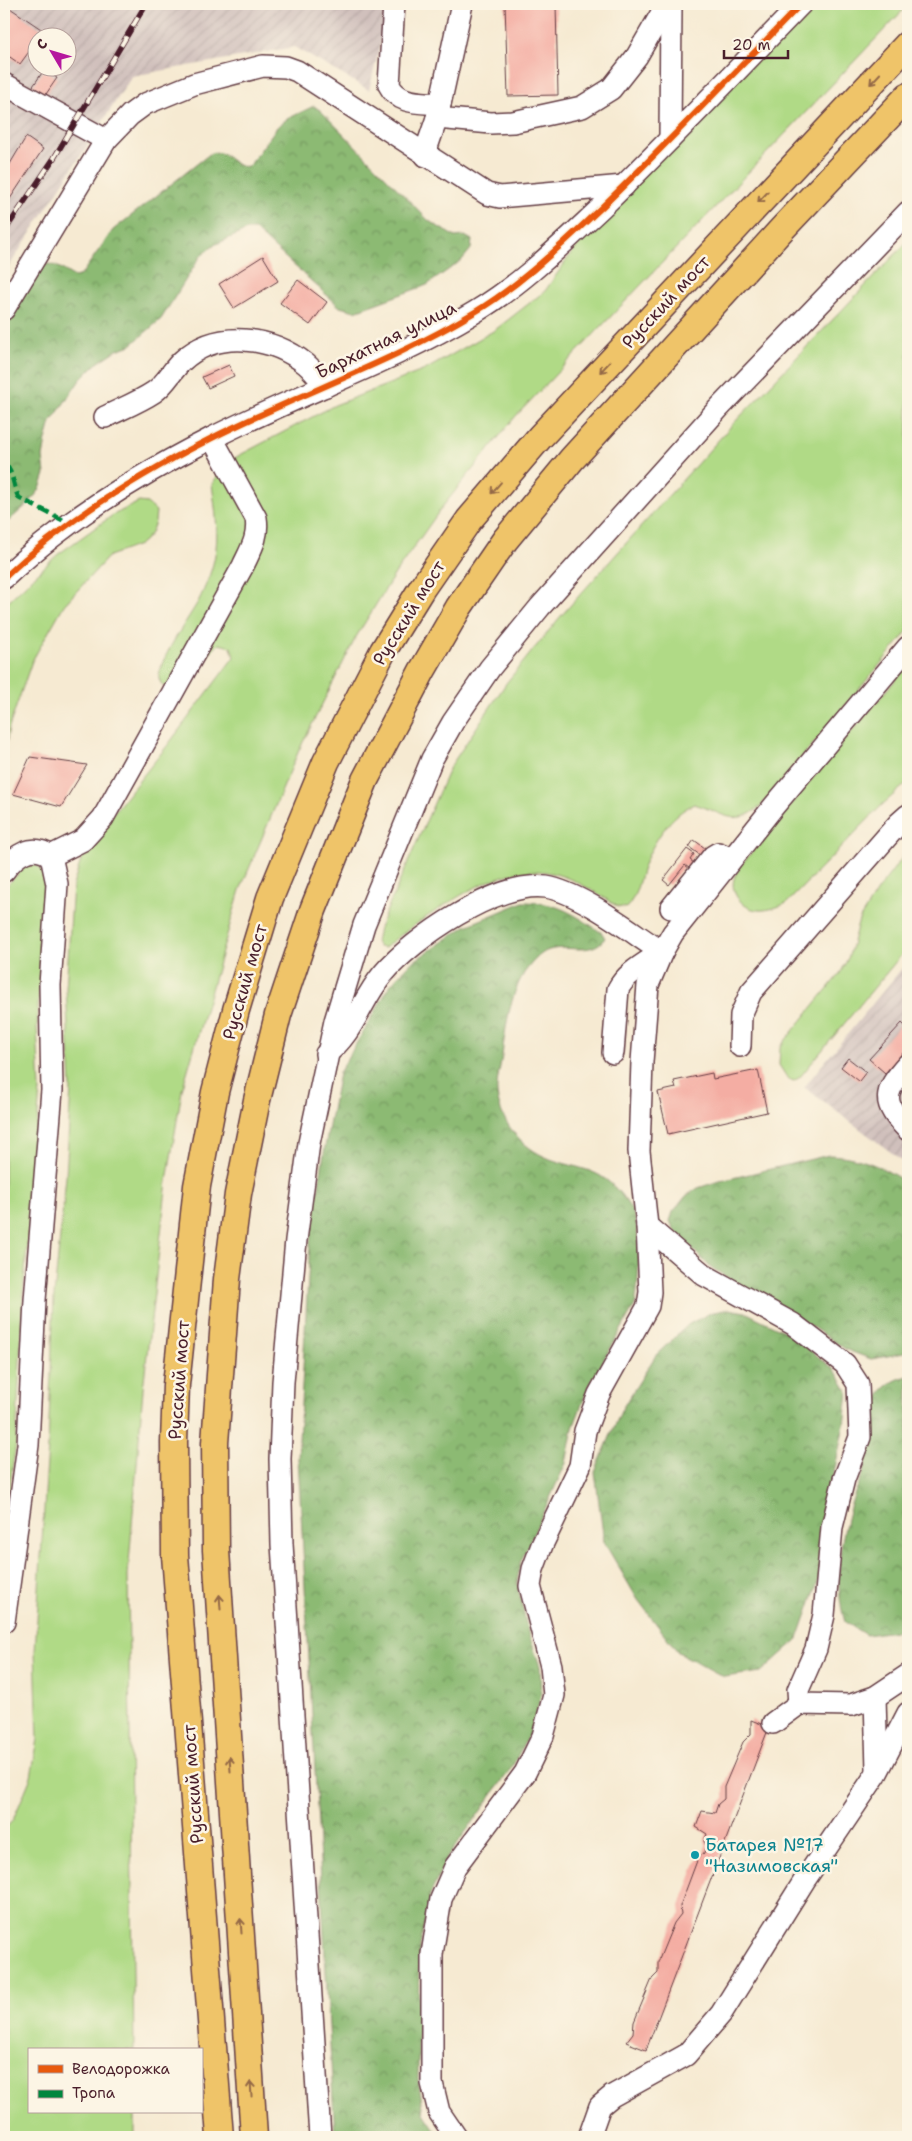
<svg xmlns="http://www.w3.org/2000/svg" width="912" height="2141" viewBox="0 0 912 2141" font-family="'Shantell Sans',sans-serif">
	<defs>
		<pattern id="industrial-furrows" width="10" height="10" patternUnits="userSpaceOnUse" patternTransform="scale(1.25)"><rect width="10" height="10" fill="#d0c0bc"/><path d="M-1 1l2-2M0 10L10 0M9 11l2-2" fill="none" stroke="#b4a5a2"/></pattern>
		<pattern id="forest-crowns" width="20" height="18" patternUnits="userSpaceOnUse" patternTransform="scale(1.25)"><rect width="20" height="18" fill="#8cba73"/><path d="M2 6a3 3 0 1 1 6 0M12 15a3 3 0 1 1 6 0" fill="none" stroke="#74975f"/></pattern>
	</defs>
	<rect width="100%" height="100%" fill="#fcf5e5"/>
	<filter id="ink" filterUnits="userSpaceOnUse"><feTurbulence type="fractalNoise" baseFrequency=".02" numOctaves="2"/><feDisplacementMap in="SourceGraphic" scale="10" xChannelSelector="R" yChannelSelector="G"/><feConvolveMatrix kernelMatrix="1 2 1 2 8 2 1 2 1" color-interpolation-filters="sRGB"/></filter>
	<filter id="wash" filterUnits="userSpaceOnUse"><feTurbulence type="fractalNoise" baseFrequency=".0096" numOctaves="4" result="noise"/><feDisplacementMap in="SourceGraphic" scale="20" xChannelSelector="R" yChannelSelector="G"/><feGaussianBlur stdDeviation="1.12" result="paint"/><feColorMatrix in="noise" values="0 0 0 0 0 0 0 0 0 0 0 0 0 0 0 0 0 1.4 0 .05"/><feComposite in="paint" operator="in"/></filter>
	<g filter="url(#wash)">
		<rect width="100%" height="100%" fill="#f6ead2"/>
		<g fill="url(#industrial-furrows)" fill-rule="evenodd">
			<path d="M 4,4 L 390,4 L 369,90 L 294,47 L 132,76 L 4,274 ZM 38,38 L 68,38 L 68,68 L 38,68 Z"/>
			<polygon points="908,961 908,1165 804,1087"/>
		</g>
		<g fill="#b0da86" stroke="#7d7c58">
			<path d="M 813,4 L 908,5 L 515,417 L 443,506 L 396,572 L 356,637 L 299,750 L 240,890 L 182,1090 L 167,1181 L 143,1389 L 128,1575 L 134,2050 L 29,2050 L 29,2112 L 135,2112 L 135,2137 L 4,2137 L 4,1830 L 13,1820 L 31,1777 L 38,1739 L 35,1651 L 48,1446 L 54,1296 L 66,1177 L 71,1087 L 66,988 L 73,885 L 85,848 L 167,746 L 234,657 L 231,647 L 219,644 L 176,688 C 168,688 161,688 159,678 C 157,662 191,615 199,600 C 205,588 211,573 214,560 C 220,535 215,509 212,484 L 225,465 L 238,456 L 335,405 L 425,370 L 495,330 L 545,291 L 597,217 Z"/>
			<path d="M 908,241 L 908,631 L 761,806 C 733,829 723,812 694,804 C 670,815 654,841 644,865 C 638,881 638,895 626,908 L 618,907 C 597,893 572,876 546,872 C 503,866 462,894 428,916 C 413,926 398,936 385,948 L 379,947 L 376,942 L 379,928 L 450,767 L 507,682 L 560,617 L 732,425 Z"/>
			<polygon points="139,502 147,503 156,511 155,522 151,533 145,540 139,545 109,556 64,605 32,661 9,727 4,759 4,605 57,555 113,515"/>
			<path d="M 908,665 L 908,782 L 883,804 L 787,903 C 769,911 750,916 737,897 C 734,892 732,886 734,879 C 737,866 756,848 765,837 C 811,778 860,722 908,665 Z"/>
			<polygon points="908,850 908,947 800,1077 794,1081 788,1079 779,1065 780,1047 841,972 849,956 859,920 877,891"/>
			<polygon points="35,864 42,870 45,883 37,1027 40,1090 23,1295 16,1444 4,1521 4,888 26,866"/>
		</g>
		<g fill="url(#forest-crowns)" stroke="#6b6c4f">
			<path d="M 314,106 L 321,111 L 429,221 L 455,237 L 465,236 L 472,240 L 471,249 L 462,260 L 427,285 L 355,311 L 340,307 L 255,230 L 247,230 L 212,246 L 200,257 L 161,319 L 131,345 L 117,350 L 96,364 L 80,380 L 51,422 L 46,440 L 43,457 L 45,474 L 40,489 L 30,502 L 4,525 L 4,333 L 35,268 C 51,258 60,269 75,277 L 81,275 L 113,230 L 211,153 C 226,148 234,170 249,166 L 277,127 L 287,119 Z"/>
			<path d="M 523,902 C 558,902 574,914 602,933 L 605,938 C 591,957 569,944 549,950 C 539,953 530,965 524,973 C 510,995 505,1030 502,1056 C 500,1068 496,1082 497,1094 C 501,1126 526,1152 556,1161 C 571,1166 592,1169 605,1179 C 617,1187 633,1208 636,1222 C 640,1242 639,1284 635,1305 L 588,1388 L 573,1428 L 566,1463 L 520,1563 L 517,1583 L 528,1632 L 540,1666 L 541,1696 L 530,1732 L 512,1767 L 447,1858 L 430,1895 L 419,1952 L 418,2079 L 424,2113 L 440,2137 L 335,2137 L 298,1458 L 310,1242 L 325,1147 L 339,1073 L 391,984 L 411,963 L 466,926 Z"/>
			<path d="M 829,1155 C 859,1156 884,1167 908,1184 L 908,1351 L 904,1353 L 871,1359 L 847,1350 L 787,1310 L 739,1285 L 709,1266 L 674,1230 L 670,1221 L 673,1212 L 686,1196 L 698,1188 L 716,1182 Z"/>
			<polygon points="729,1309 745,1312 790,1334 835,1370 848,1392 844,1425 823,1525 819,1579 798,1639 761,1672 724,1677 678,1652 638,1600 604,1542 595,1472 622,1409 656,1355 689,1324 710,1313"/>
			<path d="M 908,1376 L 908,1623 L 901,1630 L 866,1635 L 845,1622 C 833,1582 840,1541 852,1501 C 856,1488 864,1475 866,1461 C 873,1428 865,1386 908,1376 Z"/>
		</g>
		<g id="blocks">
			<g fill="#f4ada3">
				<polygon points="4,4 44,31 20,64 4,53"/>
				<polygon points="505,4 556,4 558,95 508,96"/>
				<polygon points="44,70 57,78 44,97 31,89"/>
				<polygon points="26,137 43,149 4,208 4,174"/>
				<polygon points="263,256 278,281 234,308 219,284"/>
				<polygon points="298,280 327,302 310,325 280,303"/>
				<polygon points="229,365 234,376 208,388 202,377"/>
				<polygon points="30,757 87,765 61,807 13,794"/>
				<polygon points="694,840 709,851 704,858 689,847"/>
				<polygon points="687,849 694,854 690,860 694,863 690,869 685,865 669,885 663,880"/>
				<polygon points="902,1023 908,1029 908,1048 885,1073 869,1059"/>
				<polygon points="848,1058 866,1072 859,1081 841,1067"/>
				<polygon points="758,1070 767,1112 668,1134 658,1092 676,1088 674,1081 712,1073 713,1079"/>
				<polygon points="751,1720 769,1727 646,2050 626,2042 633,2033 634,2022 652,1979 658,1973 658,1962 674,1923 681,1914 680,1906 698,1858 704,1853 706,1845 704,1841 707,1834 696,1827 702,1811 715,1813 718,1804 724,1799 724,1787 743,1742 751,1734"/>
			</g>
		</g>
	</g>
	<g filter="url(#ink)">
		<use href="#blocks" fill-opacity="0" stroke="#643d44" stroke-width="1"/>
		<g fill="none" stroke-linecap="round" stroke-linejoin="round">
			<defs>
				<g id="minor">
					<path d="M 394,4 L 389,85 C 399,105 420,102 440,104"/>
					<polyline points="462,4 437,118 491,123 513,122 582,107 611,89 637,56 667,4"/>
					<polyline points="4,84 106,140"/>
					<polyline points="670,139 671,4"/>
					<polyline points="426,156 428,144 437,118"/>
					<polyline points="4,309 106,140 130,115 145,104 194,84 263,66 286,67 297,71 487,194 500,197 624,186"/>
					<path d="M 105,417 C 121,409 139,402 154,392 C 166,384 172,370 182,361 C 217,329 271,336 306,364 C 313,370 320,379 326,386"/>
					<path d="M 4,578 C 64,521 137,476 210,439 C 298,394 391,363 475,312 C 522,284 562,244 602,207 C 670,141 735,72 801,4"/>
					<path d="M 51,856 L 83,840 L 103,818 L 243,566 C 251,549 259,537 256,518 L 212,438"/>
					<path d="M 4,871 C 16,854 32,843 51,856 L 57,884 L 50,985 L 52,1090 L 35,1300 L 28,1445 L 4,1622"/>
					<polyline points="671,908 713,856 718,853 723,855 730,861"/>
					<polyline points="740,1046 741,1015 751,992 899,823 908,815"/>
					<path d="M 613,1053 L 618,989 C 627,972 646,963 662,952"/>
					<path d="M 326,1054 C 354,1033 361,1000 383,974 C 412,939 498,880 546,887 C 582,893 631,932 662,952"/>
					<path d="M 908,1064 C 882,1093 882,1103 908,1130"/>
					<polyline points="647,1226 704,1275 793,1324 845,1364 858,1384 860,1437 844,1479 832,1527 824,1615 816,1649 798,1690 799,1704"/>
					<polyline points="875,1697 877,1770"/>
					<polyline points="773,1723 799,1704 851,1705 875,1697 908,1675"/>
					<polyline points="320,2137 282,1544 280,1459 283,1382 296,1240 309,1143 335,1021 364,925 432,759 453,722 490,668 540,607 718,409 908,212"/>
					<polyline points="456,2137 439,2112 432,2083 432,1954 441,1899 455,1867 525,1773 543,1736 554,1695 551,1666 530,1586 533,1569 542,1545 580,1466 585,1431 599,1394 648,1306 650,1292 647,1226 639,1151 642,1062 648,985 662,952 673,933 774,806 908,647"/>
					<polyline points="589,2137 600,2106 612,2096 686,2055 721,2014 806,1878 877,1773 908,1713"/>
				</g>
				<g id="major">
					<polyline points="220,2137 175,1555 174,1442 176,1385 197,1186 215,1092 236,1010 270,898 326,762 383,651 422,588 469,520 540,437 908,44"/>
					<polyline points="254,2137 216,1550 215,1443 227,1279 238,1194 257,1100 278,1015 313,910 365,780 422,671 459,607 505,540 572,459 782,229 908,96"/>
				</g>
			</defs>
			<use href="#minor" stroke="#643d44" stroke-width="24"/>
			<use href="#major" stroke="#643d44" stroke-width="29"/>
			<use href="#minor" stroke="#fff" stroke-width="21"/>
			<use href="#major" stroke="#efc469" stroke-width="26"/>
			<defs>
				<polyline id="rail" points="4,232 54,158 146,4"/>
			</defs>
			<use href="#rail" stroke="#4a1f2b" stroke-width="5.5"/>
			<use href="#rail" stroke="#fcf5e5" stroke-width="4" stroke-dasharray="11" stroke-linecap="butt"/>
			<path stroke="#00873e" stroke-width="5" stroke-dasharray="10 5" stroke-linecap="butt" d="M 4,468 L 8,468 C 14,478 14,488 19,498 L 71,524"/>
			<defs>
				<path id="cycleway" d="M 4,578 C 64,521 137,476 210,439 C 298,394 391,363 475,312 C 522,284 562,244 602,207 C 670,141 735,72 801,4"/>
			</defs>
			<use href="#cycleway" stroke="#fcf5e5" stroke-width="9"/>
			<use href="#cycleway" stroke="#e8590c" stroke-width="6"/>
		</g>
		<defs><path id="oneway-shaft" d="M-6 0H5M1.5-3L5.5 0L1.5 3" fill="none" stroke-width="1.6" stroke-linecap="round" stroke-linejoin="round" transform="scale(1.25)"/></defs>
		<g stroke="#946947">
			<use href="#oneway-shaft" transform="translate(875 79) rotate(133)"/>
			<use href="#oneway-shaft" transform="translate(763 197) rotate(133)"/>
			<use href="#oneway-shaft" transform="translate(605 367) rotate(133)"/>
			<use href="#oneway-shaft" transform="translate(496 488) rotate(131)"/>
			<use href="#oneway-shaft" transform="translate(220 1602) rotate(-94)"/>
			<use href="#oneway-shaft" transform="translate(230 1764) rotate(-94)"/>
			<use href="#oneway-shaft" transform="translate(241 1926) rotate(-94)"/>
			<use href="#oneway-shaft" transform="translate(251 2089) rotate(-94)"/>
		</g>
	</g>
	<circle fill="#0f9aa8" stroke="#fcf5e5" stroke-width="2" cx="695" cy="1855" r="5"/>
	<g text-anchor="middle" dominant-baseline="central" stroke-width="5" stroke-linejoin="round" paint-order="stroke">
		<g font-size="18" fill="#4a1f2b" stroke="#fcf5e5">
			<text transform="translate(666 302) rotate(-47)">Русский мост</text>
			<text transform="translate(386 340) rotate(-26)">Бархатная улица</text>
			<text transform="translate(409 613) rotate(-58)">Русский мост</text>
			<text transform="translate(245 982) rotate(-74)">Русский мост</text>
			<text transform="translate(179 1380) rotate(-86)">Русский мост</text>
			<text transform="translate(193 1784) rotate(-94)">Русский мост</text>
		</g>
		<g font-size="18" fill="#0d838f" stroke="#fcf5e5" text-anchor="start">
			<text x="705" y="1845">Батарея №17<tspan x="705" dy="21">"Назимовская"</tspan></text>
		</g>
	</g>
	<rect width="912" height="2141" fill="none" stroke="#fcf5e5" stroke-width="20"/>
	<rect x="28" y="2048" width="175" height="65" fill="#fcf5e5" stroke="#b59f9b"/>
	<rect x="38" y="2065" width="25" height="8" fill="#e8590c" stroke="#b59f9b"/>
	<text x="72" y="2074" font-size="15" fill="#4a1f2b">Велодорожка</text>
	<rect x="38" y="2090" width="25" height="8" fill="#00873e" stroke="#b59f9b"/>
	<text x="72" y="2098" font-size="15" fill="#4a1f2b">Тропа</text>
	<g transform="translate(52 52) rotate(308)"><circle r="24" fill="#fcf5e5" stroke="#b59f9b"/>
	<path d="M0-4L9 19L0 12L-9 19Z" fill="#b5179e"/>
	<text y="-8" font-size="14" font-weight="bold" text-anchor="middle" fill="#4a1f2b">С</text>
	</g>
	<path d="M724 50v8h64v-8" fill="none" stroke="#4a1f2b" stroke-width="2.5"/>
	<text x="732" y="50" font-size="15" fill="#4a1f2b" stroke="#fcf5e5" stroke-width="4" paint-order="stroke">20 m</text>
</svg>
